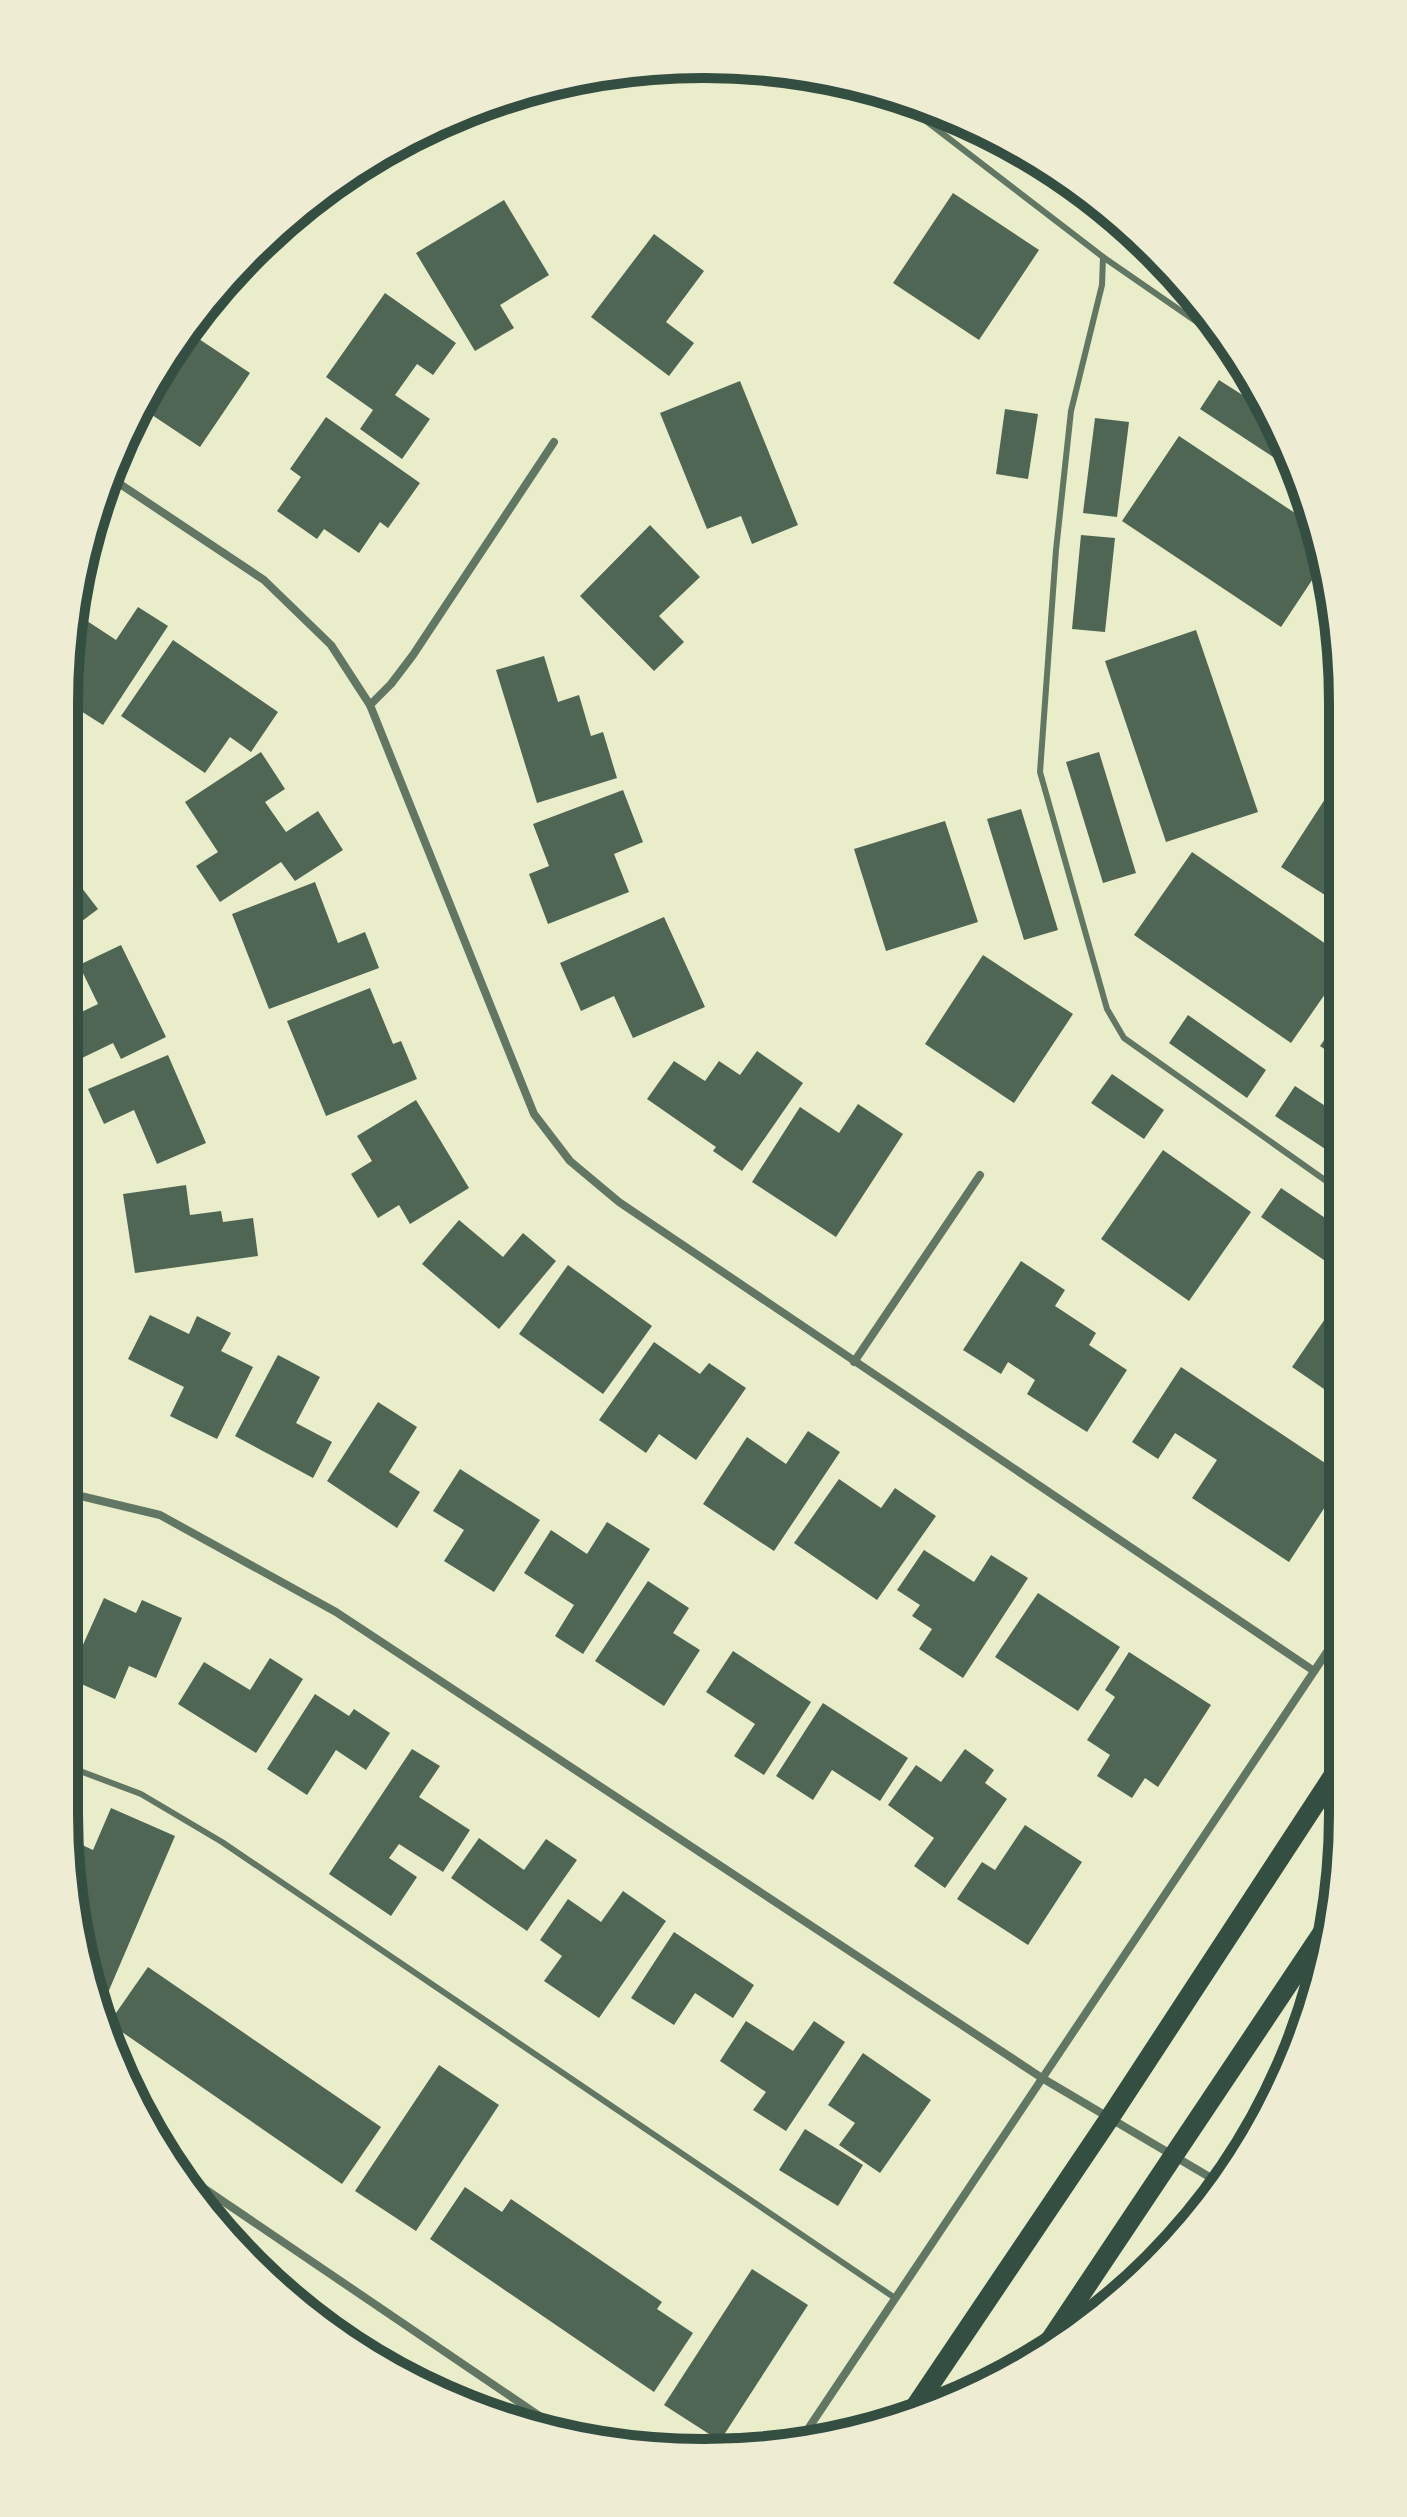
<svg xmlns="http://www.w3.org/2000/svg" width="1407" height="2517" viewBox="0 0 1407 2517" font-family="'PT Sans',sans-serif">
	<rect width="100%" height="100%" fill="#e9edc9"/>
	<g fill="#4f6655">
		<polygon points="953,193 1039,250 979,340 893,283"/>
		<polygon points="504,200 549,275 500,305 514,328 475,351 416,253"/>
		<polygon points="654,234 704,271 666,322 694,343 669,376 591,317"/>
		<polygon points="385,293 456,343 433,375 417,364 395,395 430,419 402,459 360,429 373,410 326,377"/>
		<polygon points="187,331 250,373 200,447 140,407 149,384"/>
		<polygon points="1219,380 1266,410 1296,472 1200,409"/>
		<polygon points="740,381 798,525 752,544 741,516 707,529 660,413"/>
		<polygon points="1005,409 1038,414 1028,479 996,474"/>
		<polygon points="326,417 420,483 388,528 380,522 359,553 324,529 317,539 277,511 301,477 290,469"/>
		<polygon points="1095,418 1129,422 1117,517 1083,513"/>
		<polygon points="1179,436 1316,527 1324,562 1281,627 1122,521"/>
		<polygon points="650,525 700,577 659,616 684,642 654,671 580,596"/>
		<polygon points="1081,535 1115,538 1105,632 1072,629"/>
		<polygon points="138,607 168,626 103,725 65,701 65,662 73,616 75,613 116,640"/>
		<polygon points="1196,630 1258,812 1166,842 1105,661"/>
		<polygon points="173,640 278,712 251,752 230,737 205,773 121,716"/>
		<polygon points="544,656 558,702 579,695 591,736 603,732 617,778 537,803 496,670"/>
		<polygon points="261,752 285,789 265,802 286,832 318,811 343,850 295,881 281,862 220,902 196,866 218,852 185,802"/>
		<polygon points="1099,752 1136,873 1103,883 1066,762"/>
		<polygon points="1338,779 1338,826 1339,904 1281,867"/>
		<polygon points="623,790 643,842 614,854 629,892 548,924 529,874 549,866 533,824"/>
		<polygon points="1021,809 1058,930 1024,940 987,819"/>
		<polygon points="945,821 978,922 886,951 854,849"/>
		<polygon points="1192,852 1339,953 1339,974 1291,1043 1134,935"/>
		<polygon points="65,866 98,909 65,934"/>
		<polygon points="315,882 338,943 365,932 379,968 269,1009 232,914"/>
		<polygon points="664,917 705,1007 633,1038 614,996 581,1011 560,963"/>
		<polygon points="121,945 166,1037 121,1059 113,1043 80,1059 65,1028 65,1020 98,1004 79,965"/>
		<polygon points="983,955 1073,1014 1014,1103 925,1044"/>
		<polygon points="370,988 393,1044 401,1041 417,1079 326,1116 287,1021"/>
		<polygon points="1188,1015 1266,1070 1247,1098 1169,1043"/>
		<polygon points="1339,1019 1339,1059 1320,1046"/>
		<polygon points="757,1051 803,1083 742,1171 713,1151 716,1147 647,1099 674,1061 705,1081 719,1061 740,1075"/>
		<polygon points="168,1055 206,1143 157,1164 134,1110 104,1124 88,1089"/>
		<polygon points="1112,1074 1164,1110 1144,1139 1091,1103"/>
		<polygon points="1295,1086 1339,1115 1339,1158 1275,1116"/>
		<polygon points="416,1100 469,1188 410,1224 399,1205 378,1218 351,1174 372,1161 357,1136"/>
		<polygon points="858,1104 903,1134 836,1237 752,1182 800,1107 839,1133"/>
		<polygon points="1163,1150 1251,1212 1189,1301 1101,1239"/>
		<polygon points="186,1185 190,1215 221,1211 223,1222 253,1218 258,1256 135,1273 123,1194"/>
		<polygon points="1281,1188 1340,1228 1340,1271 1261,1217"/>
		<polygon points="459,1220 503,1257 523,1233 556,1261 499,1329 422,1264"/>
		<polygon points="1021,1261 1065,1290 1055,1306 1096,1333 1089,1345 1127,1370 1087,1432 1027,1394 1035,1380 1008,1362 1001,1374 963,1350"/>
		<polygon points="568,1265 652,1326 603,1394 519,1334"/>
		<polygon points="1340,1297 1340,1400 1292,1367"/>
		<polygon points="150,1315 189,1334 197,1316 231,1333 221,1351 253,1367 217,1439 170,1416 184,1387 128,1359"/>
		<polygon points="654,1342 700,1374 709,1363 746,1388 696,1460 659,1434 646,1453 599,1420"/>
		<polygon points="278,1355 320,1377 296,1423 332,1442 313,1478 235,1436"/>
		<polygon points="1181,1367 1340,1473 1340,1484 1289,1562 1192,1498 1217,1460 1175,1433 1158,1459 1132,1442"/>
		<polygon points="378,1402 417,1427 389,1472 420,1492 397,1528 327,1481"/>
		<polygon points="808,1431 840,1452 774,1551 703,1504 747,1437 786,1464"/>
		<polygon points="460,1469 540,1520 494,1592 444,1561 464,1530 433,1511"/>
		<polygon points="839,1479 881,1508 895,1488 936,1516 877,1600 794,1543"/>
		<polygon points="607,1522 650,1549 583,1654 555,1636 574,1605 524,1573 551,1530 587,1554"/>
		<polygon points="924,1550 974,1582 991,1555 1028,1578 963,1678 919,1649 932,1629 912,1616 920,1605 897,1590"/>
		<polygon points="648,1581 689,1608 673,1633 700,1650 664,1706 595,1661"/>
		<polygon points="1038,1593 1120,1647 1078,1711 995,1657"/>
		<polygon points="104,1598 136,1613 142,1600 182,1618 156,1678 129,1666 115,1699 68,1678"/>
		<polygon points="64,1614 80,1620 65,1662 64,1662"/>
		<polygon points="733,1651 811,1702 764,1775 734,1756 755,1724 706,1692"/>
		<polygon points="1129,1652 1211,1705 1158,1787 1145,1778 1132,1798 1097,1776 1110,1755 1087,1740 1115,1697 1105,1690"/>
		<polygon points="270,1658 303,1679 256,1753 178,1704 204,1662 250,1690"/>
		<polygon points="315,1694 349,1716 354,1709 390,1733 366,1770 336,1750 307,1795 267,1769"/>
		<polygon points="823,1703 908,1758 880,1801 832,1770 813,1800 776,1776"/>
		<polygon points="412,1749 440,1766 419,1797 470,1830 443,1872 399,1844 389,1858 417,1877 391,1916 329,1874"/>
		<polygon points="965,1749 994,1770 985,1783 1007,1799 945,1888 914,1866 934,1838 888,1805 916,1765 941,1782"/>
		<polygon points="111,1808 175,1836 101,2009 96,2007 72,1863 80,1844 93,1850"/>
		<polygon points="1025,1825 1082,1862 1028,1945 957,1899 982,1862 995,1870"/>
		<polygon points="479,1838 524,1870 546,1839 577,1860 527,1931 451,1878"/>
		<polygon points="623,1891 666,1921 599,2018 544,1981 562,1956 540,1940 568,1899 601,1922"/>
		<polygon points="674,1932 754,1985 733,2018 695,1993 674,2025 631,1998"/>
		<polygon points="148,1967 381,2127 342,2184 109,2023"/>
		<polygon points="746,2021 793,2051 814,2021 845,2042 786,2131 753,2110 766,2092 720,2061"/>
		<polygon points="863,2053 931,2100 880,2173 839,2145 855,2123 828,2105"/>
		<polygon points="439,2065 499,2105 416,2231 355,2191"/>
		<polygon points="805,2129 863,2165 838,2206 779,2170"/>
		<polygon points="465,2187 502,2212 511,2199 662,2302 657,2309 693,2333 654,2392 430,2239"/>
		<polygon points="752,2269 808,2305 720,2441 664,2405"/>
	</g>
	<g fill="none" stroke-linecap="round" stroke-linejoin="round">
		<g stroke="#617663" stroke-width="6">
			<polyline points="891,94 1103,257 1102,285 1071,411 1056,550 1040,772 1107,1009 1124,1038 1339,1190"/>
			<polyline points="1103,257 1236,349"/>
			<polyline points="64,1765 141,1794 222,1842 895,2298"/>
		</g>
		<g stroke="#617663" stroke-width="8">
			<polyline points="554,442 413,655 391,684 370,705 534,1114 570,1161 619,1202 1314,1671"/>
			<polyline points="111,478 264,580 331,645 370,705"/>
			<polyline points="854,1362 980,1175"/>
			<polyline points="64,1492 160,1515 336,1612 1042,2078 1218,2182"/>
			<polyline points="180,2172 566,2434"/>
			<polyline points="802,2438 1341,1631"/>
		</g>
		<g stroke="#344e41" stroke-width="20">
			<polyline points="1049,2342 1331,1920"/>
			<polyline points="911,2413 1109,2119 1341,1764"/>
		</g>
	</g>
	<path d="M0 0H1407V2517H0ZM703 78H704A625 625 0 0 1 1329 703V1814A625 625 0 0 1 704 2439H703A625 625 0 0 1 78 1814V703A625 625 0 0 1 703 78Z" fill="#eeecd3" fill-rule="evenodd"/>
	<path fill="none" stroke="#344e41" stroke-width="10" d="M703 78H704A625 625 0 0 1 1329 703V1814A625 625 0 0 1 704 2439H703A625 625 0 0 1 78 1814V703A625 625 0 0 1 703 78Z"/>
</svg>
